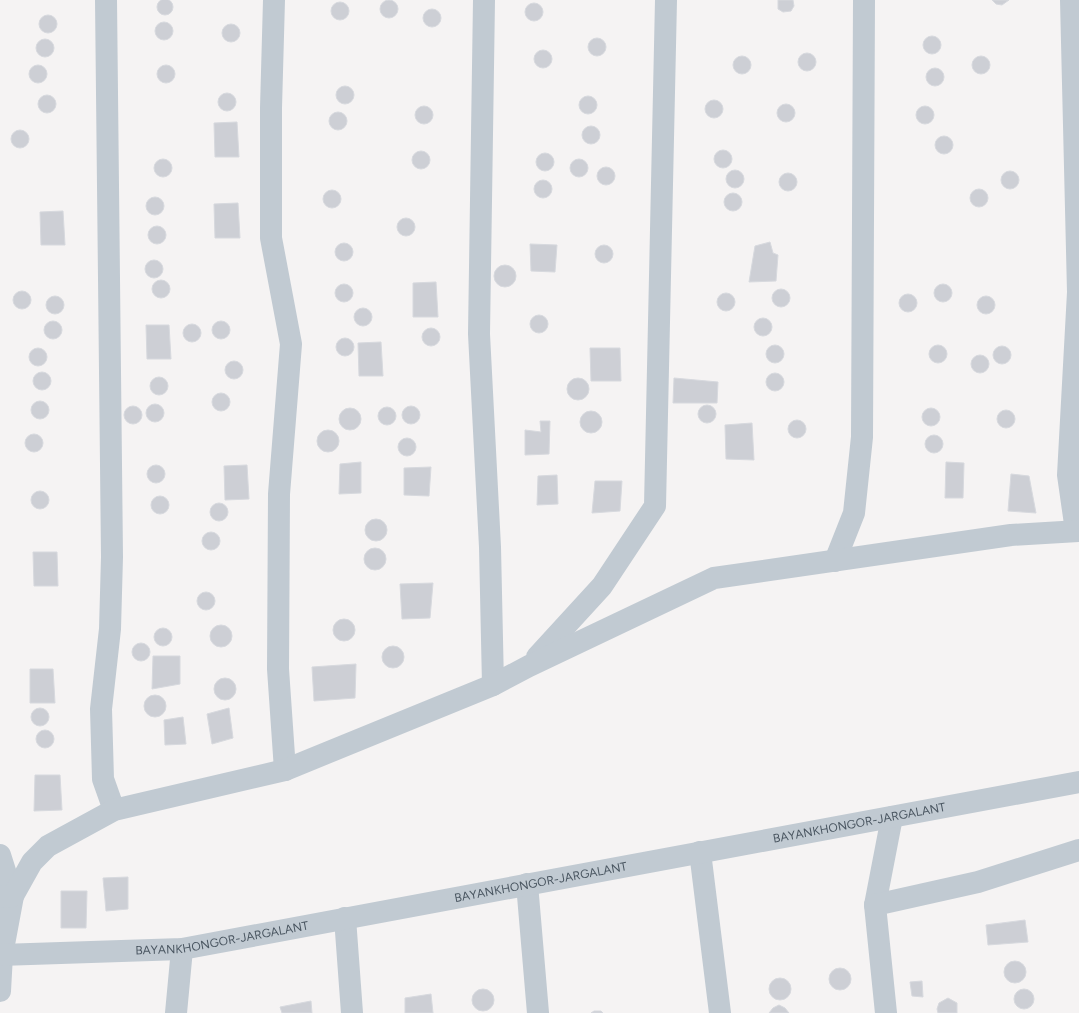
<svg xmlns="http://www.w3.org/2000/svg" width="1079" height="1013" viewBox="0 0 1079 1013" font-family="Figtree,sans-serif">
	<rect width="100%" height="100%" fill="#f5f3f3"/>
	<g fill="#cdcfd5" stroke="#d7d9de">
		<circle cx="165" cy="7" r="8"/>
		<polygon points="793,0 794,6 791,11 783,12 778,9 778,0"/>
		<polygon points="992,0 1009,0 1002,5 996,4"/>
		<circle cx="389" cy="9" r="9"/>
		<circle cx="340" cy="11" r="9"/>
		<circle cx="534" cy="12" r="9"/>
		<circle cx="432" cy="18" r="9"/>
		<circle cx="48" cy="24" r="9"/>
		<circle cx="164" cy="31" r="9"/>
		<circle cx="231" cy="33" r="9"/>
		<circle cx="932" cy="45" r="9"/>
		<circle cx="597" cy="47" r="9"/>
		<circle cx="45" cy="48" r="9"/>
		<circle cx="543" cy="59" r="9"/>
		<circle cx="807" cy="62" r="9"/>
		<circle cx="981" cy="65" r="9"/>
		<circle cx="742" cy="65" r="9"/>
		<circle cx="38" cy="74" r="9"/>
		<circle cx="166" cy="74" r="9"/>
		<circle cx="935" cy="77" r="9"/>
		<circle cx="345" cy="95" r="9"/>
		<circle cx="227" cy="102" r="9"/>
		<circle cx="47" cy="104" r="9"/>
		<circle cx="588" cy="105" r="9"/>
		<circle cx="714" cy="109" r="9"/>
		<circle cx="786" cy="113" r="9"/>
		<circle cx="424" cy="115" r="9"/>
		<circle cx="925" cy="115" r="9"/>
		<circle cx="338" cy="121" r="9"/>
		<polygon points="237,122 239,157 215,157 214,123"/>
		<circle cx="591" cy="135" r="9"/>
		<circle cx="20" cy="139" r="9"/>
		<circle cx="944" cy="145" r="9"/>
		<circle cx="723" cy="159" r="9"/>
		<circle cx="421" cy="160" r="9"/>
		<circle cx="545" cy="162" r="9"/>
		<circle cx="163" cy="168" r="9"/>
		<circle cx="579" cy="168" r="9"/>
		<circle cx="606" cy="176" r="9"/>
		<circle cx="735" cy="179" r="9"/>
		<circle cx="1010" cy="180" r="9"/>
		<circle cx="788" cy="182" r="9"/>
		<circle cx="543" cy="189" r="9"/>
		<circle cx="979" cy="198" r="9"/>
		<circle cx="332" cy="199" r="9"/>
		<circle cx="733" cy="202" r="9"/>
		<circle cx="155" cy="206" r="9"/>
		<polygon points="238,203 240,238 215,238 214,204"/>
		<polygon points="63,211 65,245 41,245 40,212"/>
		<circle cx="406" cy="227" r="9"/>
		<circle cx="157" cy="235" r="9"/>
		<polygon points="770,242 773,253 778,255 776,281 749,282 755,246"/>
		<circle cx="344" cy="252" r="9"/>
		<polygon points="530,244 557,245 555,272 531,271"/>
		<circle cx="604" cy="254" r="9"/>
		<circle cx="154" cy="269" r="9"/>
		<circle cx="505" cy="276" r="11"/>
		<circle cx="161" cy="289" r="9"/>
		<polygon points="436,282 438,317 413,317 413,283"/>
		<circle cx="943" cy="293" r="9"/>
		<circle cx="344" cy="293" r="9"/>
		<circle cx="781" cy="298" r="9"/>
		<circle cx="22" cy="300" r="9"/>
		<circle cx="726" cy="302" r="9"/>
		<circle cx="908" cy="303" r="9"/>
		<circle cx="986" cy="305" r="9"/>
		<circle cx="55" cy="305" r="9"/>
		<circle cx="363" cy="317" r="9"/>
		<circle cx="539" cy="324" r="9"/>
		<circle cx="763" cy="327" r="9"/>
		<circle cx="221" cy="330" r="9"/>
		<circle cx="53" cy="330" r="9"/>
		<circle cx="192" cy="333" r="9"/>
		<polygon points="146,325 169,325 171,359 147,359"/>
		<circle cx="431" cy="337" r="9"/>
		<circle cx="345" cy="347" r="9"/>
		<polygon points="381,342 383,376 359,376 358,343"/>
		<circle cx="938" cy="354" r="9"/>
		<circle cx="775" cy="354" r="9"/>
		<circle cx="1002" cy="355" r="9"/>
		<polygon points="590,348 620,348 621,381 591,381"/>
		<circle cx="38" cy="357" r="9"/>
		<circle cx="980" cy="364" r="9"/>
		<circle cx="234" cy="370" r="9"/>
		<circle cx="42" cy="381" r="9"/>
		<circle cx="775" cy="382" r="9"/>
		<circle cx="159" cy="386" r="9"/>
		<polygon points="674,378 718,382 717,403 673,403"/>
		<circle cx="578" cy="389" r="11"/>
		<circle cx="221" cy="402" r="9"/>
		<circle cx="40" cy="410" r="9"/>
		<circle cx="155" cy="413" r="9"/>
		<circle cx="707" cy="414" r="9"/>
		<circle cx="411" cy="415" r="9"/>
		<circle cx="133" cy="415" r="9"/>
		<circle cx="387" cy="416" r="9"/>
		<circle cx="931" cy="417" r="9"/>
		<circle cx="350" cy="419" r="11"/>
		<circle cx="1006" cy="419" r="9"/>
		<circle cx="591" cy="422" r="11"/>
		<circle cx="797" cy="429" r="9"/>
		<polygon points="540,421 550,421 549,454 525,455 525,430 541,432"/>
		<polygon points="752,423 754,460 726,459 725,425"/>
		<circle cx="328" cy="441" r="11"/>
		<circle cx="34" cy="443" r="9"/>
		<circle cx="934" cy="444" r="9"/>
		<circle cx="407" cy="447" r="9"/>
		<polygon points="361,462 361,493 339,494 340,464"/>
		<polygon points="946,462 964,463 963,498 945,498"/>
		<polygon points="247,465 249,499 225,500 224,466"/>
		<circle cx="156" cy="474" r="9"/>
		<polygon points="431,467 429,496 404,495 404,468"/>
		<polygon points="1011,474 1029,476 1036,513 1008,511"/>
		<polygon points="557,475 558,504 537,505 538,476"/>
		<polygon points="595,481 622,481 620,511 592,513"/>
		<circle cx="40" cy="500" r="9"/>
		<circle cx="160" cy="505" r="9"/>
		<circle cx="219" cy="512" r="9"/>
		<circle cx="376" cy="530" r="11"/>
		<circle cx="211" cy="541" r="9"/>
		<circle cx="375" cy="559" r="11"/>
		<polygon points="33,552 57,552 58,586 34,586"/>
		<polygon points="433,583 430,618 402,619 400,584"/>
		<circle cx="206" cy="601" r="9"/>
		<circle cx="344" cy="630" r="11"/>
		<circle cx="221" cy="636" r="11"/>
		<circle cx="163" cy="637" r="9"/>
		<circle cx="141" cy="652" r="9"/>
		<circle cx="393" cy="657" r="11"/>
		<polygon points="153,656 180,656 180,684 152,689"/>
		<polygon points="356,664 355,698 314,701 312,667"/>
		<polygon points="30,669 53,669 55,703 30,703"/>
		<circle cx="225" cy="689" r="11"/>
		<circle cx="155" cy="706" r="11"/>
		<polygon points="229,708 233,738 212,744 207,714"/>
		<circle cx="40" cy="717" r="9"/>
		<polygon points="183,717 186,744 165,745 164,720"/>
		<circle cx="45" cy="739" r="9"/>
		<polygon points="35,775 60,775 62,810 34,811"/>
		<polygon points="128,877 128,909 106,911 103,878"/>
		<polygon points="61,891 87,891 86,928 61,928"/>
		<polygon points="1025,920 1028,942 988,945 986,925"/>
		<circle cx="1015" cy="972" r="11"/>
		<circle cx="840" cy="979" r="11"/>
		<circle cx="780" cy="989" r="11"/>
		<polygon points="922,981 923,997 912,996 910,982"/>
		<circle cx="1024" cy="999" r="10"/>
		<circle cx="483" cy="1000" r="11"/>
		<polygon points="431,994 433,1013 405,1013 405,998"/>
		<polygon points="948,998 957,1003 957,1013 938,1013 937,1009 939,1003"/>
		<polygon points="311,1001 312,1013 282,1013 280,1007"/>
		<polygon points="779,1005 785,1008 789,1013 769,1013 773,1008"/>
		<polygon points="594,1011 601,1011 603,1013 591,1013"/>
	</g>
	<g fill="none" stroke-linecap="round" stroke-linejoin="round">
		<g stroke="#c1cad2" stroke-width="22">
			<polyline points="106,0 112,557 110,629 101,709 103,779 114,810"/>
			<polyline points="274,0 271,108 271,238 291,344 279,494 278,669 285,770"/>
			<polyline points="484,0 479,334 490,547 493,685"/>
			<polyline points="1071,0 1078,292 1068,475 1076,531"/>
			<polyline points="835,561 854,513 862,437 864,0"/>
			<polyline points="537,657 602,586 655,506 666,0"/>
			<polyline points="700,852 720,1013"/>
			<polyline points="0,855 13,896 2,955 0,991"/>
			<polyline points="527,884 538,1013"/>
			<polyline points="0,897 13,896 32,862 48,846 114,810 285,770 493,685 529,666 714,578 1011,535 1079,531"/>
			<polyline points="875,905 892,817"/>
			<polyline points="345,918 352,1013"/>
			<path id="s1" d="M 0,955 L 182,949 L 1079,782"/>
			<polyline points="176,1013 182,949"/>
			<polyline points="886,1013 875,905 978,882 1079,850"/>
		</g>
	</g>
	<g text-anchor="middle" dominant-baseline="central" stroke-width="3" stroke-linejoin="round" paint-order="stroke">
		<g font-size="12" fill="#4a5661" stroke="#fff">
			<text stroke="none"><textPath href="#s1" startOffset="871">BAYANKHONGOR-JARGALANT</textPath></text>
			<text stroke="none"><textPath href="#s1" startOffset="547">BAYANKHONGOR-JARGALANT</textPath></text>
			<text stroke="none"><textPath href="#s1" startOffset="223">BAYANKHONGOR-JARGALANT</textPath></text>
		</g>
	</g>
</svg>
